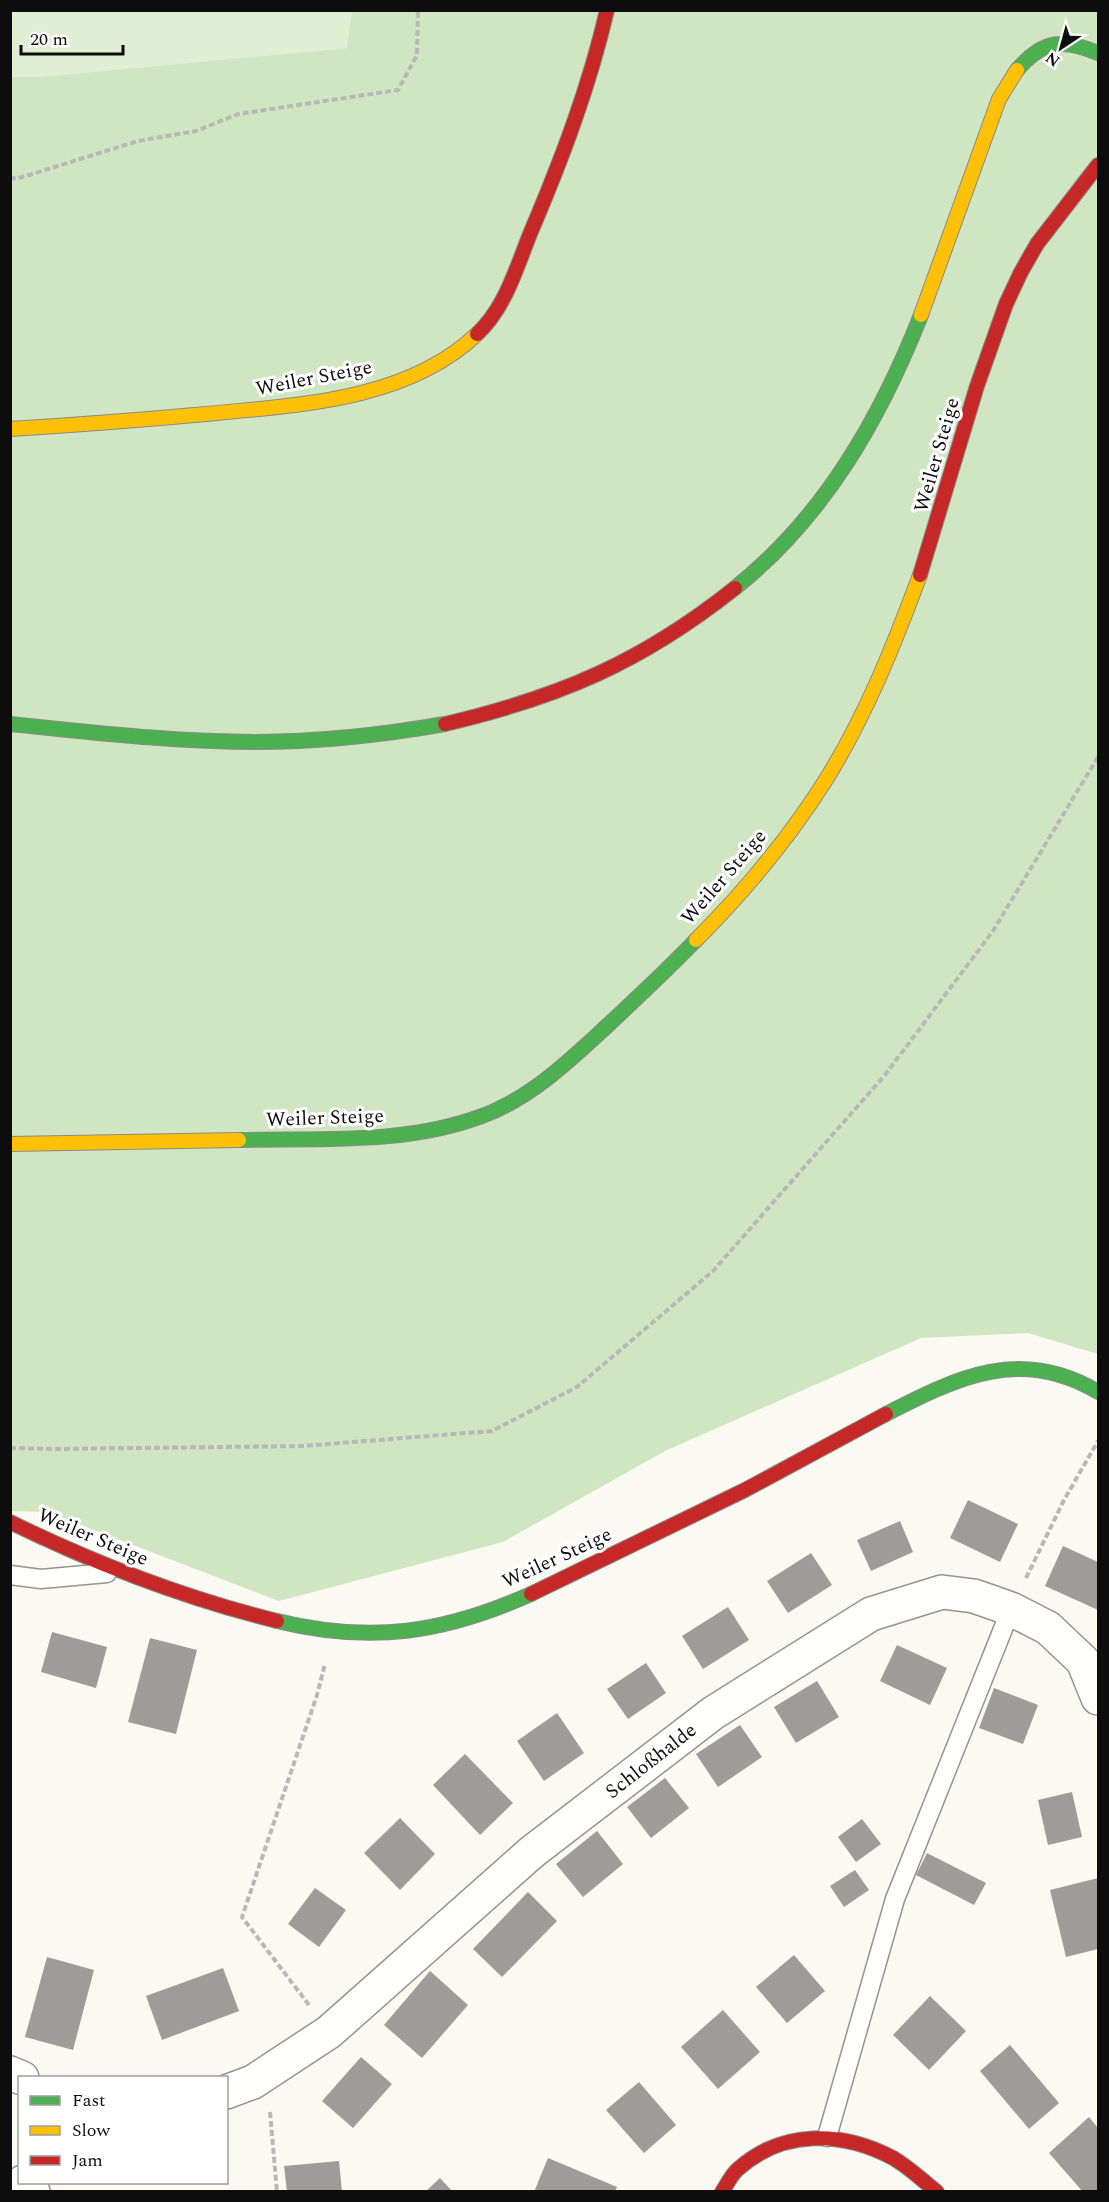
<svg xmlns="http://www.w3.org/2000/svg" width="1109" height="2202" viewBox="0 0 1109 2202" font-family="Spectral,serif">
	<rect width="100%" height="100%" fill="#fafaf2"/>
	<polygon fill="#e0eed4" points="10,11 352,11 348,48 39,77 11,77"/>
	<polygon fill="#d0e6c3" points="352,11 1098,11 1098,1354 1028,1333 921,1338 665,1451 503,1542 279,1601 47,1512 11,1511 11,77 39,77 347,48"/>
	<g fill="#9d9c98">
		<polygon points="968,1500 1018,1524 1000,1562 950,1538"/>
		<polygon points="900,1521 913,1552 871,1571 857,1540"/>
		<polygon points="1063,1546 1098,1562 1098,1610 1045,1586"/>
		<polygon points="811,1553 832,1585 788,1613 767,1581"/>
		<polygon points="728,1607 749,1640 703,1669 682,1636"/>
		<polygon points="52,1632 107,1647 96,1688 41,1672"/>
		<polygon points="150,1638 197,1650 176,1734 128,1722"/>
		<polygon points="897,1645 947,1668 930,1705 880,1681"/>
		<polygon points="646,1663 666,1693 628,1719 607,1689"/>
		<polygon points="817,1681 839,1717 796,1743 774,1707"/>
		<polygon points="994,1688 1038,1705 1023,1744 979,1728"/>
		<polygon points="557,1713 584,1753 544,1781 517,1741"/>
		<polygon points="740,1725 762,1757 718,1787 696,1754"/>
		<polygon points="465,1754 513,1803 480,1835 433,1785"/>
		<polygon points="665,1778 689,1808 651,1838 627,1807"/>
		<polygon points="1072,1792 1082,1837 1048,1845 1038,1800"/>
		<polygon points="400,1818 435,1854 400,1890 364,1853"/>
		<polygon points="862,1819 881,1844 856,1862 838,1837"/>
		<polygon points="597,1831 623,1864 583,1897 556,1864"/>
		<polygon points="927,1853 986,1883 974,1905 916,1875"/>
		<polygon points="855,1870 869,1890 844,1907 830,1886"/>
		<polygon points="1098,1878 1098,1949 1066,1957 1050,1890"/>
		<polygon points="315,1888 346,1910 319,1947 288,1924"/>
		<polygon points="528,1892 557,1921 502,1977 473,1949"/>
		<polygon points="794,1955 825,1991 787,2023 756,1987"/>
		<polygon points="47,1957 94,1970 73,2050 25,2037"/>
		<polygon points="223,1968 239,2011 162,2040 146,1996"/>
		<polygon points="430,1971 468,2005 422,2058 384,2025"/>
		<polygon points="930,1996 966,2031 929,2070 893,2035"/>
		<polygon points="723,2010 760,2052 718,2089 681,2047"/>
		<polygon points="1010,2045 1059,2103 1029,2129 980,2071"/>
		<polygon points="361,2057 392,2084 353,2128 322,2101"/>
		<polygon points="639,2082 676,2125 644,2153 606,2110"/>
		<polygon points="1089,2117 1098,2128 1098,2192 1083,2192 1049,2153"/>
		<polygon points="548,2158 617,2187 615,2192 534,2192"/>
		<polygon points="339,2161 342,2192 287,2192 284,2166"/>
		<polygon points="440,2178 453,2192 425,2192"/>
	</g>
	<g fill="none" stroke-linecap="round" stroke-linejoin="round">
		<defs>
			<g id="lane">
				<polyline points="10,1575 41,1579 107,1573"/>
				<polyline points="827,2137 895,1899 1011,1609"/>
			</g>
			<g id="street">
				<polyline points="10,2073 22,2078"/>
				<polyline points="226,2092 253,2082 329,2032 532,1852 713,1713 871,1614 942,1592 974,1596 1011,1609 1048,1628 1083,1661 1098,1698"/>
				<polyline points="23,2182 33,2192"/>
			</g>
			<g id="fast">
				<path d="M 1017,70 C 1043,40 1062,38 1098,53"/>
				<path d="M 735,588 C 824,517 880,419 921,315"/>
				<path d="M 10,724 C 91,732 173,742 255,742 C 319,742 382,735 445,724"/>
				<path d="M 239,1140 C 319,1138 405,1145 482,1116 C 531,1098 570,1060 607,1026 C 637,998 667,970 696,940"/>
				<path d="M 886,1414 C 958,1377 1021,1346 1098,1392"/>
				<path d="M 277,1621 C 371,1644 444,1633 531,1594"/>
			</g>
			<g id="slow">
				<polyline points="921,315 999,99 1017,70"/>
				<path d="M 10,429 C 75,425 141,420 206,414 C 297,405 407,401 477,334"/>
				<path d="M 696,940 C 745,891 790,837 827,778 C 866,715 894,645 920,575"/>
				<polyline points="10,1144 239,1140"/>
			</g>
			<g id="jam">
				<path d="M 477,334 C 505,308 516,269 530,234 C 561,161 589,88 607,10"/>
				<polyline points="920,575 977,386 1006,304 1021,272 1037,244 1098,165"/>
				<path d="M 445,724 C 560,697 642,662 735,588"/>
				<path d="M 10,1522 C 96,1564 184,1598 277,1621"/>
				<polyline points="531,1594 745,1490 886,1414"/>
				<path d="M 722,2192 C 727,2185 731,2175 738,2169 C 783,2129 842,2131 893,2158 C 909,2167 923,2181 937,2192"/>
			</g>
		</defs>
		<use href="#lane" stroke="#949490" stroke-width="21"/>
		<use href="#street" stroke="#949490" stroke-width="36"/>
		<use href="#fast" stroke="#8a8a87" stroke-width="16"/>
		<use href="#slow" stroke="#8a8a87" stroke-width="16"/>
		<use href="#jam" stroke="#8a8a87" stroke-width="16"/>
		<g stroke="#b8b8b6" stroke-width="4" stroke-dasharray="6 3" stroke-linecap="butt">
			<polyline points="10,177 16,179 138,141 196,131 238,114 398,90 417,55 418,10"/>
			<polyline points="10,1448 54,1449 302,1446 492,1431 577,1387 713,1271 885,1075 993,931 1098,757"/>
			<polyline points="1026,1578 1064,1500 1098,1441"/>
			<polyline points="309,2005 242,1917 317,1695 325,1664"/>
			<polyline points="270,2112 277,2192"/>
		</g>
		<use href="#lane" stroke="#fefefd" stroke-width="18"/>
		<use href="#street" stroke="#fefefd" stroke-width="33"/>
		<use href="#fast" stroke="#4caf50" stroke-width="14"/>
		<use href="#slow" stroke="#ffc107" stroke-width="14"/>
		<use href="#jam" stroke="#c62828" stroke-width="14"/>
	</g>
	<g text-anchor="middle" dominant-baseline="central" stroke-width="6" stroke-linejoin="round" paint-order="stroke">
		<g font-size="20" fill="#0d0d0d" stroke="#fff">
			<text transform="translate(314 378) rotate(-11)">Weiler Steige</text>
			<text transform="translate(937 455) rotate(-74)">Weiler Steige</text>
			<text transform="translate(724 877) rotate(-49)">Weiler Steige</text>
			<text transform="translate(325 1118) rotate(-2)">Weiler Steige</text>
			<text transform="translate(93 1537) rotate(23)">Weiler Steige</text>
			<text transform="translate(557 1558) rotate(-25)">Weiler Steige</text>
			<text transform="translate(651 1761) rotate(-38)">Schloßhalde</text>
		</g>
	</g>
	<rect width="1109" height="2202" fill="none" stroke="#0d0d0d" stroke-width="24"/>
	<rect x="18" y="2076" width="210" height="108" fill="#ffffff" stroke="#9e9e9e" stroke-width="1.5"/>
	<rect x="30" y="2096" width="30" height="9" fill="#4caf50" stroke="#9e9e9e" stroke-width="1.5"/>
	<text x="72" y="2106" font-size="18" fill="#0d0d0d">Fast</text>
	<rect x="30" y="2126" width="30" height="9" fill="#ffc107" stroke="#9e9e9e" stroke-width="1.5"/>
	<text x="72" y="2136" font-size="18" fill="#0d0d0d">Slow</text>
	<rect x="30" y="2156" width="30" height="9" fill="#c62828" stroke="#9e9e9e" stroke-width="1.5"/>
	<text x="72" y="2166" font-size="18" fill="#0d0d0d">Jam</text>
	<g transform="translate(1061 48) rotate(216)" stroke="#ffffff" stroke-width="4.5" paint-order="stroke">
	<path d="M0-4.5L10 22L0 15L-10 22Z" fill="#0d0d0d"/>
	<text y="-9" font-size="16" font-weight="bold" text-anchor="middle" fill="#0d0d0d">N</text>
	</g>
	<path d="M21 45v9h102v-9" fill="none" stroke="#0d0d0d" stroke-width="3"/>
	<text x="30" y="45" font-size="18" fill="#0d0d0d" stroke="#ffffff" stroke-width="4.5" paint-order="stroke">20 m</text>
</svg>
